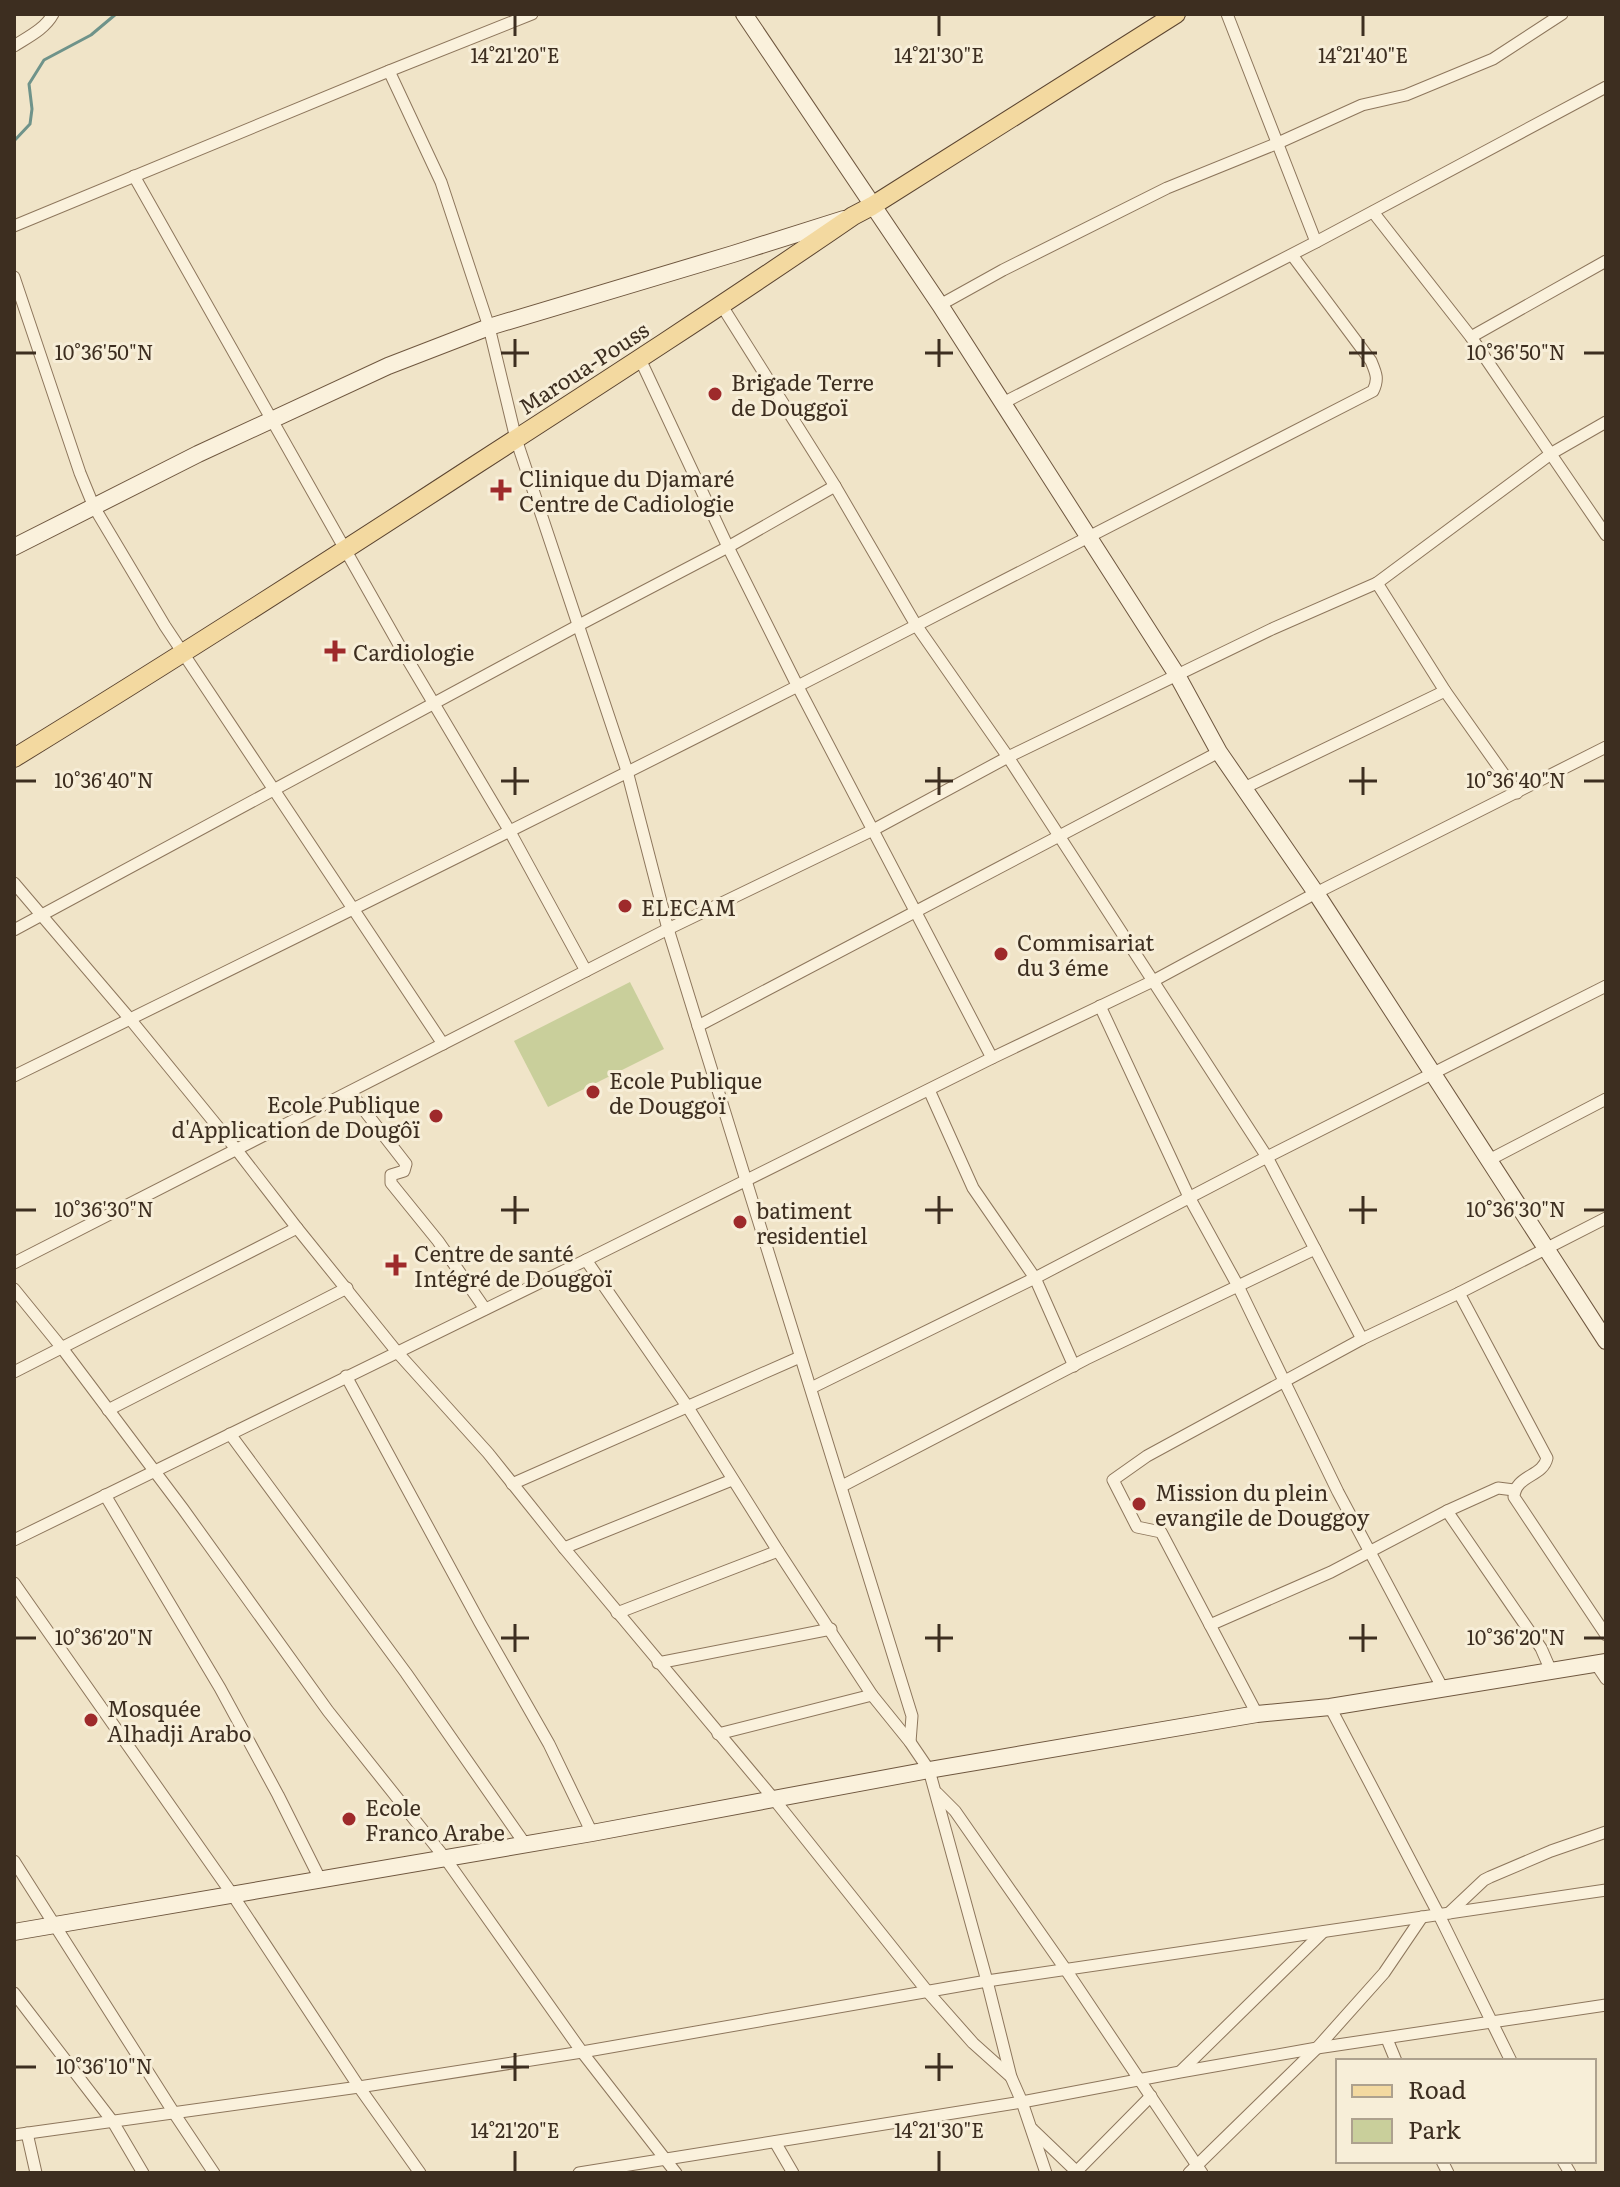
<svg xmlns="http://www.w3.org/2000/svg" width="1620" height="2187" viewBox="0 0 1620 2187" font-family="Literata,serif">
	<rect width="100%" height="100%" fill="#f0e4c8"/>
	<polygon fill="#c9cf9b" points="630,982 664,1049 548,1107 514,1041"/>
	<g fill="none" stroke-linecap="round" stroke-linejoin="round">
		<polyline stroke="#6f938a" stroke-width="3" points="14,141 30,124 32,109 29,84 44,60 91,35 116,14"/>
		<defs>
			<g id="street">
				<polyline points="1227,14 1316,242"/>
				<path d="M 14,46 C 28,37 45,29 53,14"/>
				<polyline points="389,71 532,14"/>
				<polyline points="134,176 402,650 509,830 586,971"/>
				<polyline points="1373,212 1471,337 1606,535"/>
				<polyline points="14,226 389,71 441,182 489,327 516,439 627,771 668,929 912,1716 910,1742"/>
				<polyline points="14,277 80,473 94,507 165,626 443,1044"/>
				<polyline points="940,305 1003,270 1167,188 1278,143 1362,105 1406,95 1493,59 1562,14"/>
				<polyline points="722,306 835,486 916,625 1008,757 1267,1157 1606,986"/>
				<polyline points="1471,337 1606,261"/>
				<polyline points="640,359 728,547 797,685 992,1058"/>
				<polyline points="1003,403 1316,242 1606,87"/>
				<polyline points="1377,583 1552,453 1606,422"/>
				<polyline points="1244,788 1445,691"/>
				<polyline points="14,883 130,1019 236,1149 297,1228 397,1352 488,1453 564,1548 773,1798 927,1991 973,2043 1011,2077"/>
				<polyline points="14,930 579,625 728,547 835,486"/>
				<polyline points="1100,1006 1189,1197 1238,1286 1338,1492 1443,1689"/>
				<polyline points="698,1026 1219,752"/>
				<path d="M 14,1076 C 316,928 618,779 917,625 C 1069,546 1221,468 1373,391 C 1379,379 1376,373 1371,361 L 1292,255"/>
				<polyline points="929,1090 973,1188 1035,1278 1074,1366"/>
				<polyline points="350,1092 406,1164 404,1171 391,1175 391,1183 438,1241 485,1309"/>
				<polyline points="1489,1160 1606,1099"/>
				<polyline points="586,1260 687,1406 778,1551 872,1695 910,1742 929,1770 987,1981 1011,2077 1022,2102 1046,2173"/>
				<polyline points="14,1263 668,929 873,830 1008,757 1272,629 1377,583 1445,691 1517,793"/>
				<polyline points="14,1289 62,1348 183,1509 328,1711 445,1858 582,2052 676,2173"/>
				<path d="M 1459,1293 L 1547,1458 C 1543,1477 1515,1475 1514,1497 L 1606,1635"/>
				<polyline points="14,1372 297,1228"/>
				<polyline points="346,1376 480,1623 549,1744 592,1833"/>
				<polyline points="811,1388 1035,1278 1267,1157 1362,1339 1459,1293 1606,1218"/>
				<polyline points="108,1410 347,1288"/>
				<polyline points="230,1434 406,1673 525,1844"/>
				<polyline points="512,1484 800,1357"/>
				<polyline points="842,1486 1086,1359 1315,1249"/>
				<polyline points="105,1495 220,1688 278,1795 320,1879"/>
				<polyline points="1447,1511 1541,1648 1551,1671"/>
				<polyline points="14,1540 586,1260 992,1058 1153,981 1316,893 1606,747"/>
				<polyline points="564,1548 732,1480"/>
				<polyline points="14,1583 232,1894 359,2087 420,2173"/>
				<polyline points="617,1613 778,1551"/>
				<polyline points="1210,1625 1331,1572 1447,1511 1498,1488 1514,1490"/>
				<polyline points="658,1663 831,1629"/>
				<polyline points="1596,1664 1606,1679"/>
				<polyline points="1330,1707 1439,1915 1511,2061"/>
				<polyline points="1257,1714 1161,1532 1137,1527 1113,1480 1147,1456 1362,1339"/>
				<polyline points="718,1734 872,1695"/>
				<polyline points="937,1793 955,1811 1066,1970 1202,2173"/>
				<polyline points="14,1861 174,2113 214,2173"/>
				<polyline points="1449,1913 1484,1880 1490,1877 1551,1851 1606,1832"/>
				<polyline points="14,1993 113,2122 143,2173"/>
				<polyline points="1387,2039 1396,2061"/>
				<polyline points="1181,2071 1323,1932"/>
				<polyline points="1032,2129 1078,2173"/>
				<polyline points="27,2133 36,2173"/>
				<polyline points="14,2135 359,2087 582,2052 987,1981 1606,1890"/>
				<polyline points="775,2142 793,2173"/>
				<polyline points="1442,2161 1448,2173"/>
				<polyline points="1563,2161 1570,2173"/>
				<polyline points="579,2173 1022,2102 1180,2072 1317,2048 1606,2005"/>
				<polyline points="1075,2173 1151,2096"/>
				<polyline points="1189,2173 1317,2048 1384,1973 1422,1917"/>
			</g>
			<g id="secondary">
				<polyline points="744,14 940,305 1177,675 1219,752 1316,893 1606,1341"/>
				<polyline points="14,547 198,454 388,366 489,327 733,254 844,219"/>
				<polyline points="14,1932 592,1833 929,1770 1257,1714 1330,1707 1606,1662"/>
			</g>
			<path id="primary" d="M 14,758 C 169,663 322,565 474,466 C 601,384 728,302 853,216 L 872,206 L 1176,14"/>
		</defs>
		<use href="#street" stroke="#8d765c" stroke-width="13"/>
		<use href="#secondary" stroke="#6f573f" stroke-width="18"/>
		<use href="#primary" stroke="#5b4430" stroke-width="20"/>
		<use href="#street" stroke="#faf1dc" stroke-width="11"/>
		<use href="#secondary" stroke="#faf1dc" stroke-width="16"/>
		<use href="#primary" stroke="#f3d9a0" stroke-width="18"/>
	</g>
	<path fill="none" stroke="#3d2e20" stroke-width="3" d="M 515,16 L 515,36M 939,16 L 939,36M 1363,16 L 1363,36M 515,339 L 515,367M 939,339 L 939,367M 1363,339 L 1363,367M 16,353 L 36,353M 501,353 L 529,353M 925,353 L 953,353M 1349,353 L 1377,353M 1584,353 L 1604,353M 515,767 L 515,795M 939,767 L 939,795M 1363,767 L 1363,795M 16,781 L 36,781M 501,781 L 529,781M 925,781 L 953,781M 1349,781 L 1377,781M 1584,781 L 1604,781M 515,1196 L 515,1224M 939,1196 L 939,1224M 1363,1196 L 1363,1224M 16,1210 L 36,1210M 501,1210 L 529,1210M 925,1210 L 953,1210M 1349,1210 L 1377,1210M 1584,1210 L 1604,1210M 515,1624 L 515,1652M 939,1624 L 939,1652M 1363,1624 L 1363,1652M 16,1638 L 36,1638M 501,1638 L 529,1638M 925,1638 L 953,1638M 1349,1638 L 1377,1638M 1584,1638 L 1604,1638M 515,2053 L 515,2081M 939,2053 L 939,2081M 16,2067 L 36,2067M 501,2067 L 529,2067M 925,2067 L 953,2067M 515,2151 L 515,2171M 939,2151 L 939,2171"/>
	<g fill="#9e2a2b" stroke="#f7eed8" stroke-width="3">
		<circle cx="715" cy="394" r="8"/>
		<path d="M497 478h8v8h8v8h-8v8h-8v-8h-8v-8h8z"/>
		<path d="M331 639h8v8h8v8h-8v8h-8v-8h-8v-8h8z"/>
		<circle cx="625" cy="906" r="8"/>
		<circle cx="1001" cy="954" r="8"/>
		<circle cx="593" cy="1092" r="8"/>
		<circle cx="436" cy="1116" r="8"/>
		<circle cx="740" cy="1222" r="8"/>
		<path d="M392 1253h8v8h8v8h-8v8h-8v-8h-8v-8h8z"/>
		<circle cx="1139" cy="1504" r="8"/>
		<circle cx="91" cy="1720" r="8"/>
		<circle cx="349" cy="1819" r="8"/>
	</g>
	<g text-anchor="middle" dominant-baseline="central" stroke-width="6" stroke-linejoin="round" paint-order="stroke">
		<g font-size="22" fill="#3d2e20" stroke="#f7eed8">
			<text transform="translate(583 367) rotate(-33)">Maroua-Pouss</text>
		</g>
		<g font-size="22" fill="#3d2e20" stroke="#f7eed8" text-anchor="start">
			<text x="731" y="381">Brigade Terre<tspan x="731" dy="25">de Douggoï</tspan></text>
			<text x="519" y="477">Clinique du Djamaré<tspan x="519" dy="25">Centre de Cadiologie</tspan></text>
			<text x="353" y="651">Cardiologie</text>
			<text x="641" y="906">ELECAM</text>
			<text x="1017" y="941">Commisariat<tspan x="1017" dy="25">du 3 éme</tspan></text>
			<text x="609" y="1079">Ecole Publique<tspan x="609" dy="25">de Douggoï</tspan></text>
			<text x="420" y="1103" text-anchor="end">Ecole Publique<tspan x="420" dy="25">d'Application de Dougôï</tspan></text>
			<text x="756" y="1209">batiment<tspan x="756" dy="25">residentiel</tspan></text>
			<text x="414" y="1252">Centre de santé<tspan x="414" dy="25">Intégré de Douggoï</tspan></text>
			<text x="1155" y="1491">Mission du plein<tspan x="1155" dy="25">evangile de Douggoy</tspan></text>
			<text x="107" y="1707">Mosquée<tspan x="107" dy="25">Alhadji Arabo</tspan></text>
			<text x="365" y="1806">Ecole<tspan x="365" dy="25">Franco Arabe</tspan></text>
		</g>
	</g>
	<g font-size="20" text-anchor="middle" fill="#3d2e20" stroke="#f7eed8" stroke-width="6" stroke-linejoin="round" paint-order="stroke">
		<text x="515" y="63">14°21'20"E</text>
		<text x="939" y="63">14°21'30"E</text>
		<text x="1363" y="63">14°21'40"E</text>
		<text x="104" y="360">10°36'50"N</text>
		<text x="1516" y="360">10°36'50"N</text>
		<text x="104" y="788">10°36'40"N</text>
		<text x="1516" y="788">10°36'40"N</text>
		<text x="104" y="1217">10°36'30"N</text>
		<text x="1516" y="1217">10°36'30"N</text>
		<text x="104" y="1645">10°36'20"N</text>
		<text x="1516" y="1645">10°36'20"N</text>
		<text x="104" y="2074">10°36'10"N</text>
		<text x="515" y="2138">14°21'20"E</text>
		<text x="939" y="2138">14°21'30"E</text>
	</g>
	<rect width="1620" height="2187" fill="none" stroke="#3d2e20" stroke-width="32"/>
	<rect x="1336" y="2059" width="260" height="104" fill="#f7eed8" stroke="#ada18e" stroke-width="2"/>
	<rect x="1352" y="2085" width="40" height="12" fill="#f3d9a0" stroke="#ada18e" stroke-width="2"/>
	<text x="1408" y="2099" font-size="24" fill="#3d2e20">Road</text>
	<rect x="1352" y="2119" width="40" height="24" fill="#c9cf9b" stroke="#ada18e" stroke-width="2"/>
	<text x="1408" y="2139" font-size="24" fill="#3d2e20">Park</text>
</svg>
